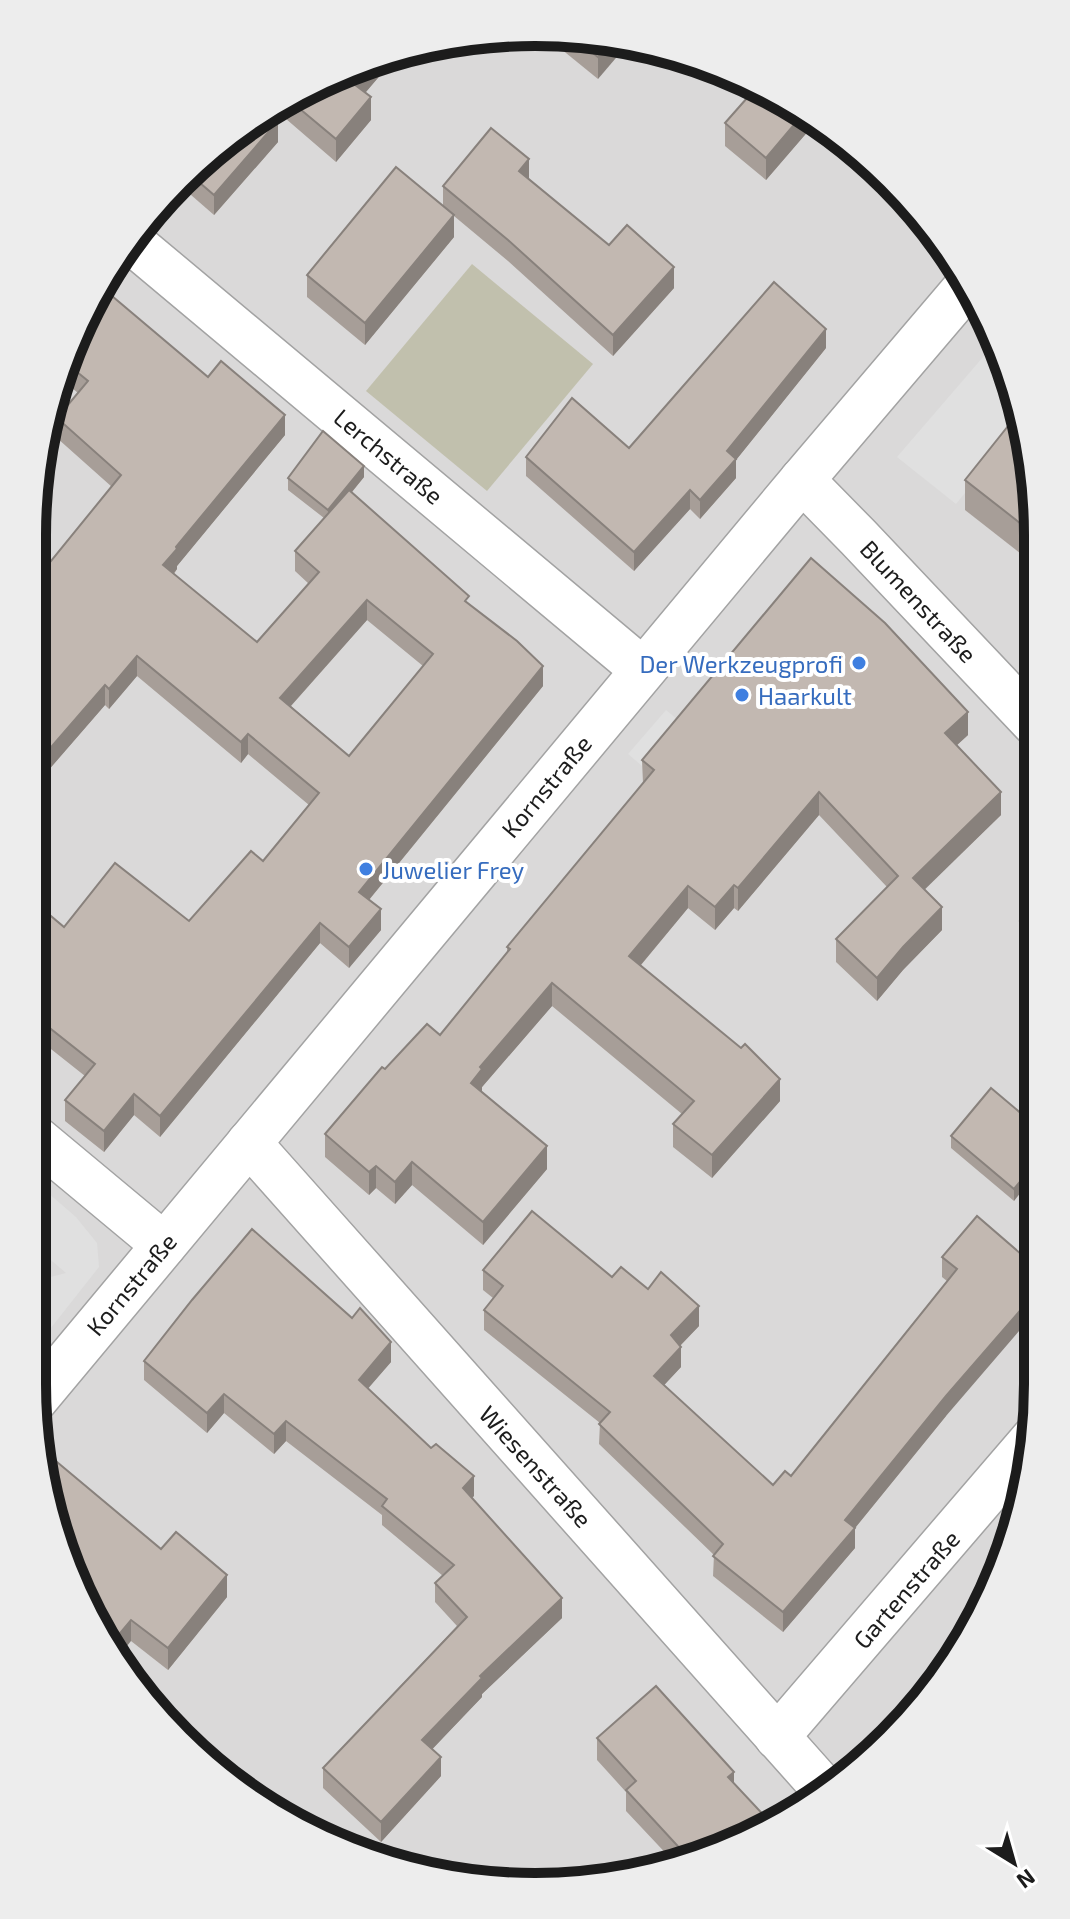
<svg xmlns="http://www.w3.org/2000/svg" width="1070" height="1919" viewBox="0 0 1070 1919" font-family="'Exo 2',sans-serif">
	<rect width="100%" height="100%" fill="#ede9e2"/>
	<polygon fill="#dad9d9" points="601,36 787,100 890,179 953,256 1011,373 1034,470 1037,1416 1021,1515 970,1636 866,1762 727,1849 567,1886 404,1870 255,1802 136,1690 59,1545 32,1384 33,503 49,404 100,283 229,136 405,49"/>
	<polygon fill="#c1c0ad" points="472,264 593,364 487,491 366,391"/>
	<g fill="#e0e0e0">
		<polygon points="996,342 1011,373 1023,422 956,504 897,457"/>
		<polygon points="666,710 688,728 663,784 628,754"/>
		<polygon points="32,1179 76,1217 97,1243 99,1267 32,1352 32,1318 44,1303 43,1279 66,1273 32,1244"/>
	</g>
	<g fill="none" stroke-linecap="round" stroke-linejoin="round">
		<defs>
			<g id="minor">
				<polyline points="134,244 643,670"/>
				<polyline points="802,480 858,537 1035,724"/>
				<polyline points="32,1135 164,1245"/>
				<polyline points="249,1143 824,1789"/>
				<polyline points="35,1400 802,480 968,285"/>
				<polyline points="777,1737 1033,1439"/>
			</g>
		</defs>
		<use href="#minor" stroke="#a3a3a3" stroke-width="47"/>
		<use href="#minor" stroke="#fff" stroke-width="44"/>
	</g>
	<g fill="#a79e98" fill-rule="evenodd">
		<polygon points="601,36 598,79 550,40"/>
		<polygon points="400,52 365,93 371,120 336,162 278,112"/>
		<polygon points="725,79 787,100 816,122 766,180 725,146 725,123 747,98"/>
		<polygon points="229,136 278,142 214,215 183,188"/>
		<polygon points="529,179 609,245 674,288 613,356 508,261 454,216 454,237 365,345 307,297 307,275 443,205 443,186"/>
		<path d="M 99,285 L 208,377 L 285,435 L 177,566 L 177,569 L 174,574 L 257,642 L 309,584 L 295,571 L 295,551 L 324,518 L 288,490 L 288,478 L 364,477 L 352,492 L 469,604 L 543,686 L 369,900 L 381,930 L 349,968 L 320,943 L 160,1137 L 134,1115 L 104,1152 L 65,1121 L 65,1100 L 85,1076 L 32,1034 L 33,901 L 64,927 L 189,921 L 263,861 L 309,805 L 248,754 L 241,763 L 137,676 L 109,709 L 105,705 L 33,788 L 33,583 L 112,487 L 57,438 L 57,418 L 78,393 L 60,378 ZM 367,620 L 423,666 L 349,756 L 291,706 Z"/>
		<polygon points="826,348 736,460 736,478 700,519 690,509 634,571 526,476 526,457 629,448"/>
		<polygon points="1034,470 1034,564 965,510 965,480"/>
		<polygon points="968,735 957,745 1001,815 924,889 942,930 903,970 877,1001 836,962 836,939 887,887 819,815 738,911 734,908 715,930 688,908 641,965 780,1101 712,1178 673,1147 673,1124 682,1114 552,1006 482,1087 482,1092 547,1169 483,1245 412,1185 395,1204 376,1188 369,1195 325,1157 325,1134 385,1069 440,1035 507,953 507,947 643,783 642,760"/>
		<polygon points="1035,906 1035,959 1020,943 1020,921"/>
		<polygon points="1036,1126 1014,1201 951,1148 951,1136"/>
		<polygon points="977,1216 946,1416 855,1528 855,1548 783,1632 713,1576 714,1555 599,1444 600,1423 484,1330 484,1310 493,1298 483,1290 483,1270 612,1277 648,1289 699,1326 680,1346 681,1367 664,1385 773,1485 791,1476 947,1281 942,1277 942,1257"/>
		<polygon points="144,1361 391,1362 368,1388 474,1496 472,1497 562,1618 482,1694 482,1697 432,1749 441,1776 381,1842 323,1788 323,1768 457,1626 435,1602 435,1583 443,1576 382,1525 382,1515 286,1441 274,1454 224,1413 207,1433 144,1380"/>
		<polygon points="59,1545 161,1549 227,1597 168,1670 131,1641"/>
		<polygon points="597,1738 727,1849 673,1861 626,1811 626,1792 597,1760"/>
	</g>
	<g fill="#88817c">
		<polygon points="612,40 627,45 598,79 598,57"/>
		<polygon points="400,52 354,106 354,84 368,67"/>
		<polygon points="371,97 371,120 336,162 336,139"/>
		<polygon points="804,113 816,122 766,180 766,158"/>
		<polygon points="278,121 278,142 214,215 214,195"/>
		<polygon points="529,159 529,180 519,171"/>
		<polygon points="454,215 454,237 365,345 365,323"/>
		<polygon points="674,267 674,288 613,356 613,335"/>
		<polygon points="826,329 826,348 736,460 736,478 700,519 700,500 727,451"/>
		<polygon points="285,415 285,435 177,566 177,569 163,586 163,565 176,547"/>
		<polygon points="364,466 364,477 328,521 328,510"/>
		<polygon points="690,490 690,509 634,571 634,552"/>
		<polygon points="367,600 367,620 280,718 280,698"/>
		<polygon points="137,656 137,676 109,709 109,689"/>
		<polygon points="543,666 543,686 359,912 359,892"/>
		<polygon points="105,685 105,705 33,788 33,768"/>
		<polygon points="968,712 968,735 945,756 945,733"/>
		<polygon points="248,734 248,754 241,763 241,742"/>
		<polygon points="819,792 819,815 738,911 738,888"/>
		<polygon points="1001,792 1001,815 913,901 913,878"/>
		<polygon points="734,885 734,908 715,930 715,907"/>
		<polygon points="688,886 688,908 629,979 629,956"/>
		<polygon points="942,907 942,930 903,970 877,1001 877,978 903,947"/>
		<polygon points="381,909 381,930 349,968 349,947"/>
		<polygon points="320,923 320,943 160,1137 160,1116"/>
		<polygon points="552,983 552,1006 482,1087 482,1092 471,1083 480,1067"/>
		<polygon points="780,1079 780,1101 712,1178 712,1155"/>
		<polygon points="134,1094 134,1115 104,1152 104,1131"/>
		<polygon points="547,1146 547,1169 483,1245 483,1222"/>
		<polygon points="412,1162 412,1185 395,1204 395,1182"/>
		<polygon points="1036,1162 1036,1173 1014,1201 1014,1189"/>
		<polygon points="376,1166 376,1188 369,1195 369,1172"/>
		<polygon points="1037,1291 1037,1310 946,1416 855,1528 855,1548 783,1632 783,1612 845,1520 946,1396"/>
		<polygon points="40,1293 40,1305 32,1315 32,1303"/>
		<polygon points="699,1306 699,1326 671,1355 671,1335"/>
		<polygon points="391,1342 391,1362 359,1399 359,1380"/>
		<polygon points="681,1347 681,1367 654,1396 654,1376"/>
		<polygon points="224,1394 224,1413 207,1433 207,1413"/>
		<polygon points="286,1421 286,1441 274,1454 274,1434"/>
		<polygon points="474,1476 474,1496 463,1507 463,1488"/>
		<polygon points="227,1575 227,1597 168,1670 168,1648"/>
		<polygon points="562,1598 562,1618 482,1694 482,1697 422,1760 422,1740 480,1676"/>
		<polygon points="131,1620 131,1641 118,1657 111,1644"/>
		<polygon points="441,1757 441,1776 381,1842 381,1822"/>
		<polygon points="734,1772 734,1793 728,1777"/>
	</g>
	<g fill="#c2b8b1" stroke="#88817c" stroke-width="2" fill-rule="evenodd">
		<polygon points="601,36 612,40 598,57 575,38"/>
		<polygon points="368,67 354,84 371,97 336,139 294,104"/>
		<polygon points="755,89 787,100 804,113 766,158 725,123"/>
		<polygon points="271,115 278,121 214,195 193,177 229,136"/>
		<polygon points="491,128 529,159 519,171 609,245 627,225 674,267 613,335 508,240 443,186"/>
		<polygon points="396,167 454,215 365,323 307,275"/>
		<polygon points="774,282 826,329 727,451 736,459 700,500 690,490 634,552 526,457 572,398 629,448"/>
		<path d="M 99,285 L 208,377 L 221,361 L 285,415 L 176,547 L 177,549 L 163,565 L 257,642 L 319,572 L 295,551 L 349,490 L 469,596 L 465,601 L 517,641 L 543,666 L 359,892 L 381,909 L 349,947 L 320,923 L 160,1116 L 134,1094 L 104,1131 L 65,1100 L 95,1064 L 32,1014 L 33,901 L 64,927 L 115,863 L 189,921 L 251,851 L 263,861 L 319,793 L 248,734 L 241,742 L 137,656 L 109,689 L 105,685 L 33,768 L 33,599 L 35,596 L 33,594 L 33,583 L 121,475 L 57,418 L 88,381 L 66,363 ZM 367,600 L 433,654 L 349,756 L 280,698 Z"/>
		<polygon points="1020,411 1034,470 1034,534 965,480"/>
		<polygon points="323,431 364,466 328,510 288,478"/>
		<polygon points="811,558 885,623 968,712 945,733 1001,792 913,878 942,907 903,947 877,978 836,939 898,876 819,792 738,888 734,885 715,907 688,886 629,956 741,1048 745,1044 780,1079 712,1155 673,1124 694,1101 552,983 480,1067 482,1069 471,1083 547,1146 483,1222 412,1162 395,1182 376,1166 369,1172 325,1134 382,1067 385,1069 427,1024 440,1035 510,949 507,947 654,770 642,760"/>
		<polygon points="1035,906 1035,937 1020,921"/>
		<polygon points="991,1088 1036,1126 1036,1162 1014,1189 951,1136"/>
		<polygon points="532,1211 612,1277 621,1267 648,1289 661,1272 699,1306 671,1335 681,1347 654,1376 773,1485 785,1471 791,1476 957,1269 942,1257 977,1216 1036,1267 1037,1291 946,1396 845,1520 855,1528 783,1612 713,1556 723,1544 599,1424 610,1412 484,1310 503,1286 483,1270"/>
		<polygon points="252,1229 352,1318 360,1308 391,1342 359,1380 431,1448 436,1444 474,1476 463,1488 562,1598 480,1676 482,1678 422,1740 441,1757 381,1822 323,1768 467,1617 435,1583 454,1565 382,1506 387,1499 286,1421 274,1434 224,1394 207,1413 144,1361 192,1300"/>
		<polygon points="32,1257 37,1261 40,1293 32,1303"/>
		<polygon points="57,1462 161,1549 176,1532 227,1575 168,1648 131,1620 111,1644 59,1545 47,1474"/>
		<polygon points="656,1686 734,1772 728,1777 770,1822 727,1849 681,1860 686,1855 626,1790 636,1781 597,1738"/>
	</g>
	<g fill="#3f7fe0" stroke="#fff" stroke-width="3">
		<circle cx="859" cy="663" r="8"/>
		<circle cx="742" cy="695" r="8"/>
		<circle cx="366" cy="869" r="8"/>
	</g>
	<g text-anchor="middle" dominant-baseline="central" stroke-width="8" stroke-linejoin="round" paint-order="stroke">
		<g font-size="24" fill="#1c1c1c" stroke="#fff">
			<text transform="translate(389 456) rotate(40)">Lerchstraße</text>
			<text transform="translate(919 601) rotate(47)">Blumenstraße</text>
			<text transform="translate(546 786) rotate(-50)">Kornstraße</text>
			<text transform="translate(131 1284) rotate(-50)">Kornstraße</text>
			<text transform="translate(536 1466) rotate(48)">Wiesenstraße</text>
			<text transform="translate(906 1589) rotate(-49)">Gartenstraße</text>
		</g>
		<g font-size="24" fill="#366cbe" stroke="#fff" text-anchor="start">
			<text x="843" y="663" text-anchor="end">Der Werkzeugprofi</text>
			<text x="758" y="695">Haarkult</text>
			<text x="382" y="869">Juwelier Frey</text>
		</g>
	</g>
	<path d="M0 0H1070V1919H0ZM535 46H535A489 489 0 0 1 1024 535V1384A489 489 0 0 1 535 1873H535A489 489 0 0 1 46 1384V535A489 489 0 0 1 535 46Z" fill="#ededed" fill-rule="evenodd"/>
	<path fill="none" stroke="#1c1c1c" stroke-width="10" d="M535 46H535A489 489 0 0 1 1024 535V1384A489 489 0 0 1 535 1873H535A489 489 0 0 1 46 1384V535A489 489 0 0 1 535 46Z"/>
	<g transform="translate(1014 1863) rotate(143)" stroke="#ffffff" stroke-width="6" paint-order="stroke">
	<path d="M0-6L14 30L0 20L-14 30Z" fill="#1c1c1c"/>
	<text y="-12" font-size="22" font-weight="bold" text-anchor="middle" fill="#1c1c1c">N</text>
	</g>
</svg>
